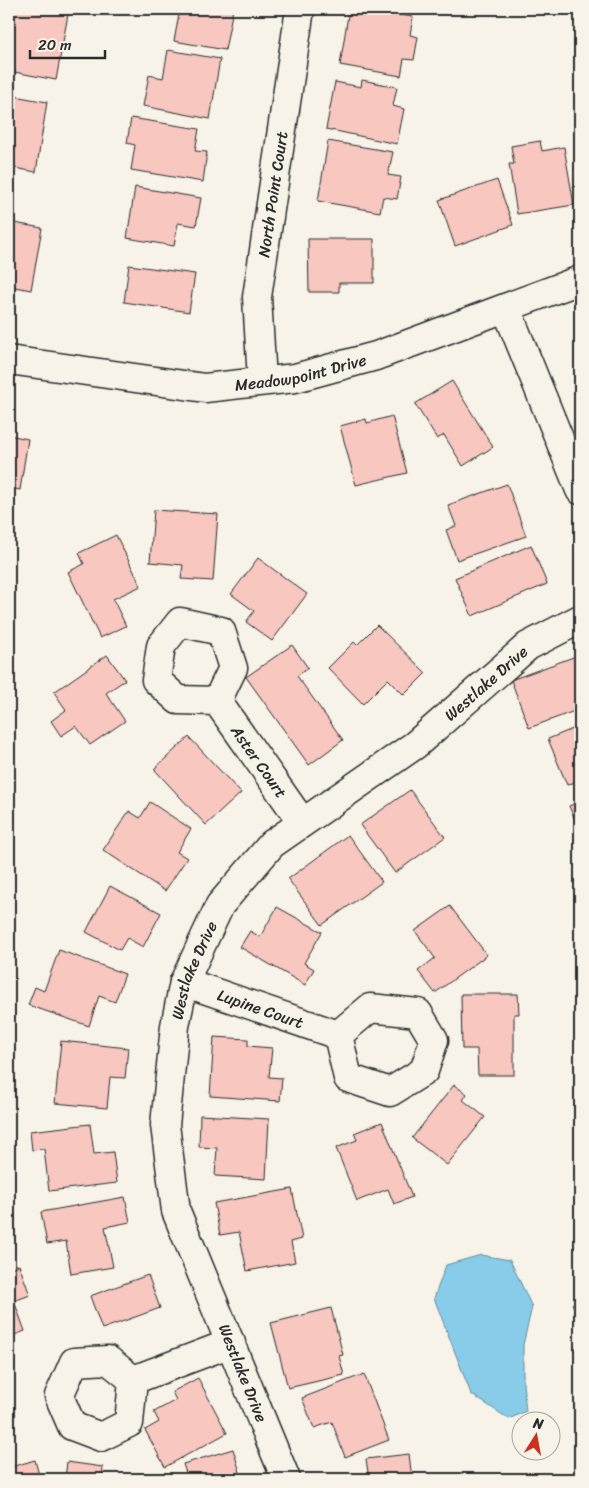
<svg xmlns="http://www.w3.org/2000/svg" width="589" height="1488" viewBox="0 0 589 1488" font-family="Sriracha,sans-serif">
	<rect width="100%" height="100%" fill="#f7f3e8"/>
	<filter id="ink" filterUnits="userSpaceOnUse"><feTurbulence type="fractalNoise" baseFrequency=".02" numOctaves="2"/><feDisplacementMap in="SourceGraphic" scale="10" xChannelSelector="R" yChannelSelector="G"/><feConvolveMatrix kernelMatrix="1 2 1 2 8 2 1 2 1" color-interpolation-filters="sRGB"/></filter>
	<g filter="url(#ink)">
		<polygon fill="#88cce9" stroke="#638c9d" points="481,1255 510,1260 532,1307 523,1345 523,1383 526,1411 509,1419 471,1394 434,1298 446,1265"/>
		<g fill="#f7c7c0" stroke="#2b2b2b">
			<polygon points="9,9 69,9 56,80 9,71 9,45 12,27 9,26"/>
			<polygon points="180,9 233,9 225,50 174,41"/>
			<polygon points="349,9 364,9 413,17 410,35 418,37 414,60 404,59 401,76 340,65"/>
			<polygon points="168,50 220,59 210,119 143,106 149,75 163,78"/>
			<polygon points="362,80 397,87 393,106 404,109 397,144 326,129 335,82 361,87"/>
			<polygon points="9,95 47,102 36,172 9,167"/>
			<polygon points="131,118 199,129 195,151 207,152 203,182 131,170 135,145 127,143"/>
			<polygon points="577,135 580,135 580,161"/>
			<polygon points="328,141 393,152 388,175 401,177 397,199 383,197 380,212 318,201"/>
			<polygon points="540,141 542,151 564,147 574,205 517,214 509,164 514,164 511,146"/>
			<polygon points="497,180 513,225 455,246 439,200"/>
			<polygon points="135,187 201,198 196,226 178,223 174,246 127,238"/>
			<polygon points="9,222 42,228 31,290 9,286"/>
			<polygon points="308,239 374,239 374,283 339,283 339,292 309,292"/>
			<polygon points="129,265 195,274 189,312 124,302"/>
			<polygon points="580,329 580,348 576,330"/>
			<polygon points="452,381 493,447 463,466 444,435 437,439 415,404"/>
			<polygon points="392,416 407,473 356,485 340,426 366,419 367,423"/>
			<polygon points="9,435 28,439 20,490 9,488"/>
			<polygon points="507,484 526,536 457,560 446,530 456,526 448,505"/>
			<polygon points="154,510 218,514 213,581 181,579 183,565 150,562"/>
			<polygon points="116,535 141,586 113,599 126,626 100,638 68,572 84,564 79,553"/>
			<polygon points="531,545 547,584 472,616 455,578"/>
			<polygon points="258,558 307,594 272,641 246,622 254,611 231,594"/>
			<polygon points="377,625 426,673 404,695 388,679 363,704 328,668 354,642 357,645"/>
			<polygon points="292,645 308,668 297,676 343,740 309,765 246,677"/>
			<polygon points="107,655 125,680 106,693 125,721 90,745 76,726 61,736 51,721 66,710 54,692"/>
			<polygon points="576,656 580,668 580,709 529,728 511,680"/>
			<polygon points="580,726 580,780 567,785 548,739"/>
			<polygon points="189,737 241,793 206,825 154,769"/>
			<polygon points="410,790 445,837 395,873 360,825"/>
			<polygon points="580,801 580,828 579,829 569,806"/>
			<polygon points="150,802 191,829 177,852 187,858 165,891 103,850 129,811 140,818"/>
			<polygon points="348,835 382,882 322,925 288,879"/>
			<polygon points="110,886 161,913 143,947 127,938 120,950 86,932"/>
			<polygon points="450,906 487,955 435,993 418,971 435,958 415,931"/>
			<polygon points="277,907 322,932 304,963 314,969 305,985 240,947 250,931 260,937"/>
			<polygon points="59,950 125,974 115,1002 99,996 89,1026 28,1005 35,987 44,991"/>
			<polygon points="461,994 518,994 519,1014 514,1014 514,1075 478,1075 477,1049 462,1049"/>
			<polygon points="214,1037 248,1039 248,1046 272,1048 269,1077 282,1078 280,1101 210,1096"/>
			<polygon points="61,1041 128,1048 125,1078 110,1077 107,1108 55,1103"/>
			<polygon points="454,1085 467,1094 463,1100 485,1117 447,1165 412,1138"/>
			<polygon points="200,1115 269,1119 266,1179 215,1176 217,1148 199,1147"/>
			<polygon points="382,1122 412,1197 394,1204 388,1189 357,1201 336,1148 357,1140 354,1133"/>
			<polygon points="90,1124 94,1154 113,1152 117,1183 49,1191 44,1149 32,1150 30,1131"/>
			<polygon points="292,1189 302,1239 291,1242 295,1262 247,1271 239,1232 220,1235 214,1203"/>
			<polygon points="125,1197 130,1222 105,1227 113,1267 71,1274 66,1241 47,1244 41,1212"/>
			<polygon points="19,1265 30,1295 14,1301 25,1331 9,1337 9,1269"/>
			<polygon points="148,1275 160,1308 102,1329 90,1296"/>
			<polygon points="580,1299 580,1317 572,1304"/>
			<polygon points="331,1308 343,1355 339,1356 344,1375 288,1388 271,1323"/>
			<polygon points="580,1345 580,1358 574,1349"/>
			<polygon points="364,1374 389,1440 345,1457 332,1422 314,1428 302,1398"/>
			<polygon points="198,1378 227,1433 165,1467 145,1430 159,1422 154,1412 176,1400 172,1392"/>
			<polygon points="233,1449 242,1479 188,1479 183,1464"/>
			<polygon points="409,1454 412,1479 369,1479 366,1459"/>
			<polygon points="9,1460 11,1467 35,1460 40,1479 9,1479"/>
			<polygon points="67,1462 103,1467 102,1479 65,1479"/>
		</g>
		<g fill="none" stroke-linecap="round" stroke-linejoin="round">
			<defs>
				<g id="minor">
					<polyline points="506,308 580,490"/>
					<path id="s1" d="M 9,360 L 205,388 L 295,378 L 376,356 L 580,280"/>
					<path id="s2" d="M 262,381 L 257,297 L 300,9"/>
					<path id="s3" d="M 217,701 L 178,700 L 156,680 L 161,646 L 180,622 L 221,631 L 233,668 L 217,701 L 302,822"/>
					<path id="s4" d="M 184,982 L 338,1035 L 348,1078 L 390,1092 L 424,1071 L 434,1040 L 418,1013 L 370,1008 L 338,1035"/>
					<polyline points="133,1380 129,1423 101,1437 72,1426 59,1396 74,1362 108,1360 133,1380 231,1343"/>
					<path id="s5" d="M 286,1479 L 176,1211 L 165,1125 L 175,1026 L 184,982 L 220,905 L 272,844 L 415,745 L 528,646 L 580,619"/>
				</g>
			</defs>
			<use href="#minor" stroke="#2b2b2b" stroke-width="31"/>
			<use href="#minor" stroke="#f7f3e8" stroke-width="28"/>
		</g>
	</g>
	<g text-anchor="middle" dominant-baseline="central" stroke-width="4" stroke-linejoin="round" paint-order="stroke">
		<g font-size="16" fill="#2b2b2b" stroke="#f7f3e8">
			<text stroke="none"><textPath href="#s2" startOffset="188">North Point Court</textPath></text>
			<text stroke="none"><textPath href="#s1" startOffset="295">Meadowpoint Drive</textPath></text>
			<text stroke="none"><textPath href="#s5" startOffset="954">Westlake Drive</textPath></text>
			<text stroke="none"><textPath href="#s3" startOffset="325">Aster Court</textPath></text>
			<text stroke="none"><textPath href="#s5" startOffset="535">Westlake Drive</textPath></text>
			<text stroke="none"><textPath href="#s4" startOffset="81">Lupine Court</textPath></text>
			<text transform="translate(243 1373) rotate(68)">Westlake Drive</text>
		</g>
	</g>
	<rect width="589" height="1488" fill="none" stroke="#f7f3e8" stroke-width="30"/>
	<rect x="15" y="15" width="559" height="1458" fill="none" stroke="#2b2b2b" stroke-width="2" filter="url(#ink)"/>
	<g transform="translate(536 1436) rotate(11)"><circle r="24" fill="#f7f3e8" stroke="#a5a39c"/>
	<path d="M0-4L9 19L0 12L-9 19Z" fill="#c8321e"/>
	<text y="-8" font-size="14" font-weight="bold" text-anchor="middle" fill="#2b2b2b">N</text>
	</g>
	<path d="M30 50v8h75v-8" fill="none" stroke="#2b2b2b" stroke-width="2.5"/>
	<text x="38" y="50" font-size="15" fill="#2b2b2b" stroke="#f7f3e8" stroke-width="4" paint-order="stroke">20 m</text>
</svg>
